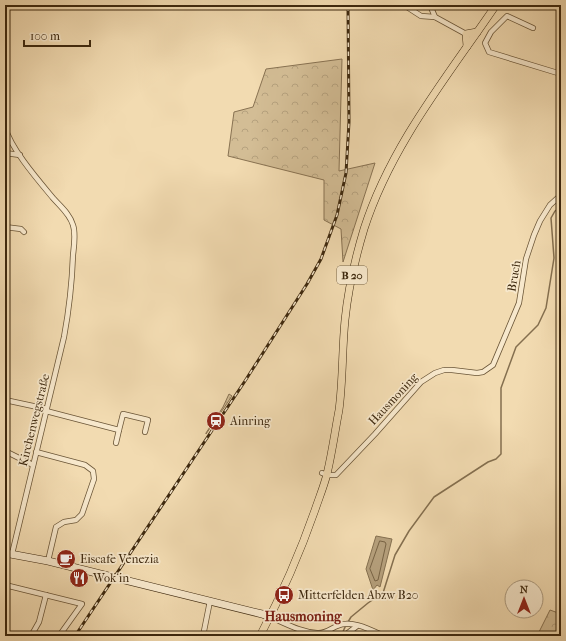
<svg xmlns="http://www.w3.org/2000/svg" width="566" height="641" viewBox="0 0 566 641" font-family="'IM FELL French Canon',serif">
	<defs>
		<pattern id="grass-dots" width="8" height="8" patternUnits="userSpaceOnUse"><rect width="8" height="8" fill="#d3bd95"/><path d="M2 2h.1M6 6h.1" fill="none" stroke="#b6a27f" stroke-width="1.8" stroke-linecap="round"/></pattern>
		<pattern id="forest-crowns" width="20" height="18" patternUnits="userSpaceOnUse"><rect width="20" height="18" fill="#d3bd95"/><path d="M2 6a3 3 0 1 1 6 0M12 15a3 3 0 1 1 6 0" fill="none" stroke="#b6a27f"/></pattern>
	</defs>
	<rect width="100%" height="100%" fill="#f2dbb1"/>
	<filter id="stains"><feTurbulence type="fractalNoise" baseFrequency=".005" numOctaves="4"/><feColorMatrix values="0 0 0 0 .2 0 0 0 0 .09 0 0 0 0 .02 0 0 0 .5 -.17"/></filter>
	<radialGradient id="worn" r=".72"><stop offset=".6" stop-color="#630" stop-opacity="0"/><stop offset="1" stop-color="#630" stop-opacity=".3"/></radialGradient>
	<polygon fill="url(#grass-dots)" stroke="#887252" points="229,394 232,396 206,434 206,433 223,407"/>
	<g fill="url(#forest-crowns)" stroke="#887252">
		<polygon points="342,59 339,171 375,163 343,262 341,229 324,220 324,180 228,156 234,112 253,107 266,69"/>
		<polygon points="550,610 561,614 561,636 537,636"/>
	</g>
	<polygon fill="#b49e7a" stroke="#846f4f" points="376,536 392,539 380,587 377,585 373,590 366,569"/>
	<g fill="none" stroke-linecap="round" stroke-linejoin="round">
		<polygon stroke="#786344" stroke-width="1" points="380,541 385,542 386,544 378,580 375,581 370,569"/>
		<g stroke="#846f4f" stroke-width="1.5">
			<polyline points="348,622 351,617 368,603 383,593 395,555 409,531 434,497 488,462 496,459 501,454 501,388 516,347 538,325 546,308 554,258 551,218 555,211 561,207"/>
			<polyline points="341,636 346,625"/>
		</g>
		<defs>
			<g id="street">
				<polyline points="404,5 421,16 435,17"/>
				<polyline points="430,5 435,17 466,34"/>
				<polyline points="533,28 507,16 491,32 485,43 489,52 561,74"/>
				<path d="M 5,127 C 11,149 38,180 53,198 C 60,206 70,214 73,225 C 76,234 74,246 73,255 C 72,283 69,310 64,337 L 12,554"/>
				<polyline points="5,153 20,155"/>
				<polyline points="5,227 21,229 24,232"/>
				<polyline points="5,400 47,409"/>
				<polyline points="46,411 119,430 123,414 148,420 145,432"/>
				<polyline points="116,443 119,430"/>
				<polyline points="5,451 33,465"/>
				<polyline points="36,452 85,465 93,471 94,479 82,514 76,520 64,522 56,527 48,561"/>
				<polyline points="322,473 327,475 336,475 375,434 421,382 435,373 444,370 452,370 477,373 483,372 493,365 519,303 526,259 534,235 540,221 550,205 561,195"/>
				<polyline points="5,585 82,604 59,636"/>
				<path d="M 270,617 C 285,623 300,632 317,633 C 325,634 330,629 337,626 C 351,619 371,630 384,636"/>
				<polyline points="31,636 39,622 46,595"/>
				<polyline points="203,636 210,601"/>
				<polyline points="344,636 357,626"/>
			</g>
			<polyline id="secondary" points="5,553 48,561 262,614 270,617"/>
			<g id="primary">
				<polyline points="467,46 466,34 477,32"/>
				<path d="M 260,636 C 281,596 300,553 315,510 C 319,498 324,486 327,474 C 332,453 335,431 339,410 C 343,380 342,350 345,320 C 348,290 355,259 364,229 C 391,145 447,77 496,5"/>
			</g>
		</defs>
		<use href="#street" stroke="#6a5537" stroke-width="6"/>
		<use href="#secondary" stroke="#3d280e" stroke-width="8"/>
		<use href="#primary" stroke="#3d280e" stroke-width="8"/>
		<use href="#street" stroke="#f7e8cc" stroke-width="4.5"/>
		<use href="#secondary" stroke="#f7e8cc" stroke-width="7"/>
		<use href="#primary" stroke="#f2dbb1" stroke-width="7"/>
		<defs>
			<polyline id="rail" points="75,636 245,381 307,284 321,259 337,215 346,173 349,122 348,5"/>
		</defs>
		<use href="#rail" stroke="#3d280e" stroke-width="3"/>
		<use href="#rail" stroke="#f7e8cc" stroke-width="1.5" stroke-dasharray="4.5" stroke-linecap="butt"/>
	</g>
	<defs>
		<symbol id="station-disc" viewBox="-11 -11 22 22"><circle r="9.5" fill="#8f2418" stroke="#f7e8cc"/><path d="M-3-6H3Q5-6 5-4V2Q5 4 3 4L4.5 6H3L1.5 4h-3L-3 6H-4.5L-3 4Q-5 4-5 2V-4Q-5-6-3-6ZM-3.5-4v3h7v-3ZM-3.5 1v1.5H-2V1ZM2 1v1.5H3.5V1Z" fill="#fff"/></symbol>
		<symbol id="cafe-disc" viewBox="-11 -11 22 22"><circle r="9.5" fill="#8f2418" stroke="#f7e8cc"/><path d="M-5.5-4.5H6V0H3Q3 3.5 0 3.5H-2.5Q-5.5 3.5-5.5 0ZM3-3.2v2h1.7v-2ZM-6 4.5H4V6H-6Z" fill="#fff"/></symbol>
		<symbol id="restaurant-disc" viewBox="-11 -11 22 22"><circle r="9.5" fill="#8f2418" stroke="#f7e8cc"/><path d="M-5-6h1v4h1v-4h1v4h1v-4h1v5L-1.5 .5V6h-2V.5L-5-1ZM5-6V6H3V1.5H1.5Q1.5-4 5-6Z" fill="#fff"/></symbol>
		<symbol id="bus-disc" viewBox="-11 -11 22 22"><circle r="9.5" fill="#8f2418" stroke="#f7e8cc"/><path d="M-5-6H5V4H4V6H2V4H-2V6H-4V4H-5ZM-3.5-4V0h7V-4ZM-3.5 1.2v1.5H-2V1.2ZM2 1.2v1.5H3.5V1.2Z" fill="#fff"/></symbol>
	</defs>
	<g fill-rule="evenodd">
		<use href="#station-disc" x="205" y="410" width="22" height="22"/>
		<use href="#cafe-disc" x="55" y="548" width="22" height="22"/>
		<use href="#restaurant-disc" x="68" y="567" width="22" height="22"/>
		<use href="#bus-disc" x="273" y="584" width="22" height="22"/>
	</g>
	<g text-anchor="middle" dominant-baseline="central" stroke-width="3.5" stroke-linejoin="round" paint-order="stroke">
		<rect fill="#f7e8cc" stroke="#756247" stroke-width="1" x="337" y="266" width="30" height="18" rx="3"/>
		<g font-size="11" font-weight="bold" fill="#3d280e">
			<text x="352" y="275">B 20</text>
		</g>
		<g font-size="12" fill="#3d280e" stroke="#f7e8cc">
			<text transform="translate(514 276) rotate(-80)">Bruch</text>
			<text transform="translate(393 399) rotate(-47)">Hausmoning</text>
			<text transform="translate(34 420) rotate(-76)">Kirchenwegstraße</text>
		</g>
		<g font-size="12" fill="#3d280e" stroke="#f7e8cc" text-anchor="start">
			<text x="230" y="421">Ainring</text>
			<text x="80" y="559">Eiscafe Venezia</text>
			<text x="93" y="578">Wok in</text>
			<text x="298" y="595">Mitterfelden Abzw B20</text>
		</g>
		<g font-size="14" font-weight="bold" fill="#7a1f14" stroke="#f7e8cc">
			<text x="303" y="616">Hausmoning</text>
		</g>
	</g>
	<rect width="566" height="641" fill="none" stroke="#f2dbb1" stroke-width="20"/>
	<rect x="6" y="6" width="554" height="629" fill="none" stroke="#3d280e" stroke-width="2"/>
	<rect x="10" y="10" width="546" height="621" fill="none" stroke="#3d280e"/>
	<g transform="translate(524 599)"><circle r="19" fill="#f7e8cc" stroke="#ad9b80"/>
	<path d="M0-3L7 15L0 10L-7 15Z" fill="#8f2418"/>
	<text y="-6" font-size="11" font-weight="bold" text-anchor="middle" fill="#3d280e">N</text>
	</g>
	<path d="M24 40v6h66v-6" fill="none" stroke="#3d280e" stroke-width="2"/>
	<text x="30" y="40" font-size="12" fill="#3d280e" stroke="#f7e8cc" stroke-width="3" paint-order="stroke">100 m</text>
	<rect width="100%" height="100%" filter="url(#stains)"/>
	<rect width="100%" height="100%" fill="url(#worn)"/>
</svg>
